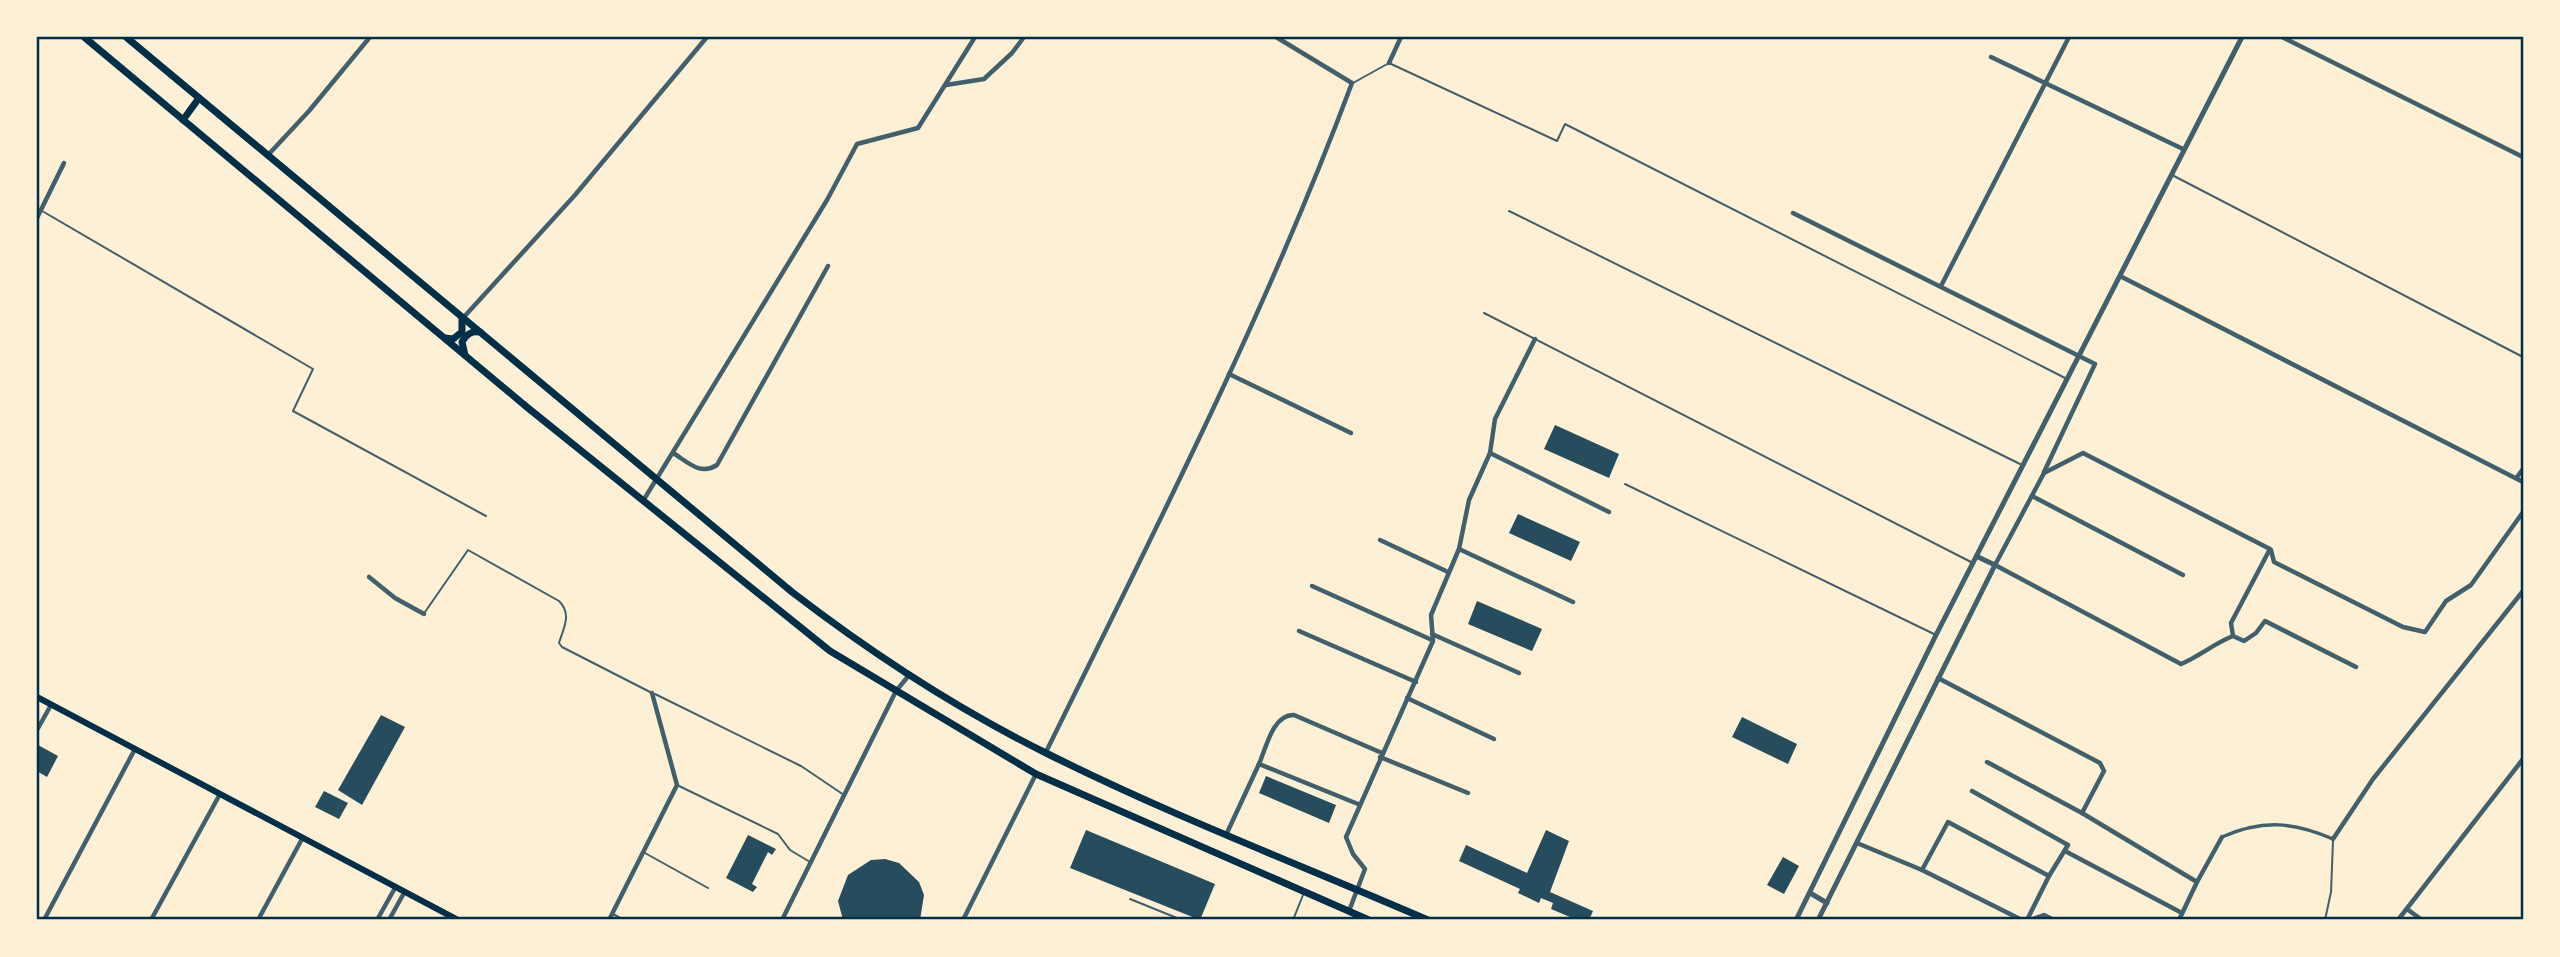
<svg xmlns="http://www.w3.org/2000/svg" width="2560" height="957" viewBox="0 0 2560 957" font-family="Mulish,sans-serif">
	<rect width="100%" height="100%" fill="#fdf0d5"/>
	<g fill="#264d5e">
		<polygon points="1555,425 1619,454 1609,478 1544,449"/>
		<polygon points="1518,514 1580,542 1571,561 1509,533"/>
		<polygon points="1477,601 1542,629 1532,651 1468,624"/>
		<polygon points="381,715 405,727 362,805 338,790"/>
		<polygon points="1742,717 1797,744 1788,764 1732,737"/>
		<polygon points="38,745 58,756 47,777 37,771"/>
		<polygon points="1266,776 1336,805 1329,823 1259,793"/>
		<polygon points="324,791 348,803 339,819 315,807"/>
		<polygon points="1086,830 1215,884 1200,920 1070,868"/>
		<polygon points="1546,830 1569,841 1550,892 1593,911 1589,920 1577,920 1551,909 1553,903 1541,898 1539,903 1518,893 1520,889 1459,861 1466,845 1527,873"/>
		<polygon points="748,835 776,849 772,855 768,852 752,884 757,887 753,892 726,878"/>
		<polygon points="1783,857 1799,866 1784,894 1767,885"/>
		<polygon points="885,859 899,863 919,882 924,895 920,920 843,920 838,901 848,875 871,860"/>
	</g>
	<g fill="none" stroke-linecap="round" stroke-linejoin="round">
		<g stroke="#3f606c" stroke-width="2">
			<polyline points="1353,83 1389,63 1557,141 1565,124 2065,378"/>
			<polyline points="2172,175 2523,357"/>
			<polyline points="37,208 313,369 293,411 486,516"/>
			<polyline points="1509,211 2020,464"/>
			<polyline points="1484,313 1971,562"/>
			<polyline points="1625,484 1936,635"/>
			<path d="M 425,612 L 468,550 L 559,601 C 572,614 564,627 559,643 L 562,647 L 650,692"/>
			<polyline points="655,694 801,766 844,795"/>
			<polyline points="677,785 778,834 790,850 810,862"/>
			<polyline points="645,853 708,888"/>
			<polyline points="1130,899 1182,920"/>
			<polyline points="613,914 624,920"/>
			<polyline points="1293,920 1303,895"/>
			<polyline points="2325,920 2331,892 2333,841"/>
		</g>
		<path stroke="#3f606c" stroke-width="3.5" d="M 2222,837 C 2263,819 2294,822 2333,839"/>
		<g stroke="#3f606c" stroke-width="4.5">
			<polyline points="2282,37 2523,157"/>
			<polyline points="1991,57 2183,149"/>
			<polyline points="1389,63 1401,37"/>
			<polyline points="946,85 984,79 1012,53 1024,37"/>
			<polyline points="268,155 309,111 370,37"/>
			<polyline points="1793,213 2095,364 2044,472"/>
			<polyline points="37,218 64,163"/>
			<polyline points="2120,276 2523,482"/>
			<polyline points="1941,286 2069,37"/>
			<polyline points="463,318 575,195 707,37"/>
			<polyline points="1229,374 1351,433"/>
			<path d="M 673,453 C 688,462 700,476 717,465 L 828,266"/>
			<polyline points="1490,453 1609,512"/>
			<polyline points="2517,477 2523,469"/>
			<polyline points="2032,496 2183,575"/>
			<polyline points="643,501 827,200 857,144 918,128 975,37"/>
			<polyline points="1380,540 1448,572"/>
			<polyline points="1459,549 1573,602"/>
			<polyline points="2271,550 2274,562 2403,627 2425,632 2446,601 2471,585 2523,512"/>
			<polyline points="369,577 395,598 424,614"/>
			<polyline points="1312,586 1432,640"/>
			<polyline points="1299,631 1416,682"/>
			<polyline points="1432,634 1519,673"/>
			<path d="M 2233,636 C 2213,644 2200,656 2181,664 L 1995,565 L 2044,473 L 2083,453 L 2270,549 L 2231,623 L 2233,636 L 2244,641 L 2256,633 L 2265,621 L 2356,667"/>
			<polyline points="1938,678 2100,763 2104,771 2082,813 1987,762"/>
			<polyline points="1407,698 1494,739"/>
			<polyline points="37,730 51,705"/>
			<path d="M 1046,752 C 1154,532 1266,313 1352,83 L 1276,37"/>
			<polyline points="1380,757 1468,793"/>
			<path d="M 1259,764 C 1266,748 1273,714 1294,715 L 1382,753"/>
			<polyline points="1972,791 2068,845 2049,876 1948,822 1922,870 2022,920"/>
			<polyline points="2082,813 2197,882 2179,920"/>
			<polyline points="1226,835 1259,764 1358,804"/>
			<polyline points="2333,839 2373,779 2523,591"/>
			<polyline points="1857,843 1922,870"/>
			<polyline points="2065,851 2182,913"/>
			<polyline points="2197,882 2222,837"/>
			<polyline points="2407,909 2422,920"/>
			<polyline points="1349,911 1365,869 1353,854 1346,837 1433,641 1431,615 1459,549 1469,500 1490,453 1495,419 1535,339"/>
			<polyline points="44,920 135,749"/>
			<polyline points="151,920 220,794"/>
			<polyline points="258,920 302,839"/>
			<polyline points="377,920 395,888"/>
			<polyline points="389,920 404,893"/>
			<polyline points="609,920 677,785 652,693"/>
			<polyline points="782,920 896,691 910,674"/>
			<polyline points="963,920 1036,774"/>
			<polyline points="2027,920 2049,876"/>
			<polyline points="2030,920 2044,915 2054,920"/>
			<polyline points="2398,920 2523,759"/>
		</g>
		<g stroke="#3f606c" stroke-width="5">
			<polyline points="1810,893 1827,903"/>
			<polyline points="1796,920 1936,635 2242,37"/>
			<polyline points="1818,920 1995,565 1978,557"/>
		</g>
		<polyline stroke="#003049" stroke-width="6" points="37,697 458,920"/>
		<g stroke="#003049" stroke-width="7">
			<polyline points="84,37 528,408 830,651 1036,774 1369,920"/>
			<path d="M 126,37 L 792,592 C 870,652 959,710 1048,754 C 1172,816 1301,865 1428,920"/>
			<polyline points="183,120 199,98"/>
			<polyline points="445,338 453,339 462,332 462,318"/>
			<path d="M 465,355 L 462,342 C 466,334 471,331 480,332"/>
		</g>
	</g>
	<rect width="2560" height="957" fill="none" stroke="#fdf0d5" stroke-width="77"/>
	<rect x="38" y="38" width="2484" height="880" fill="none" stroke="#003049" stroke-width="2.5"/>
</svg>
